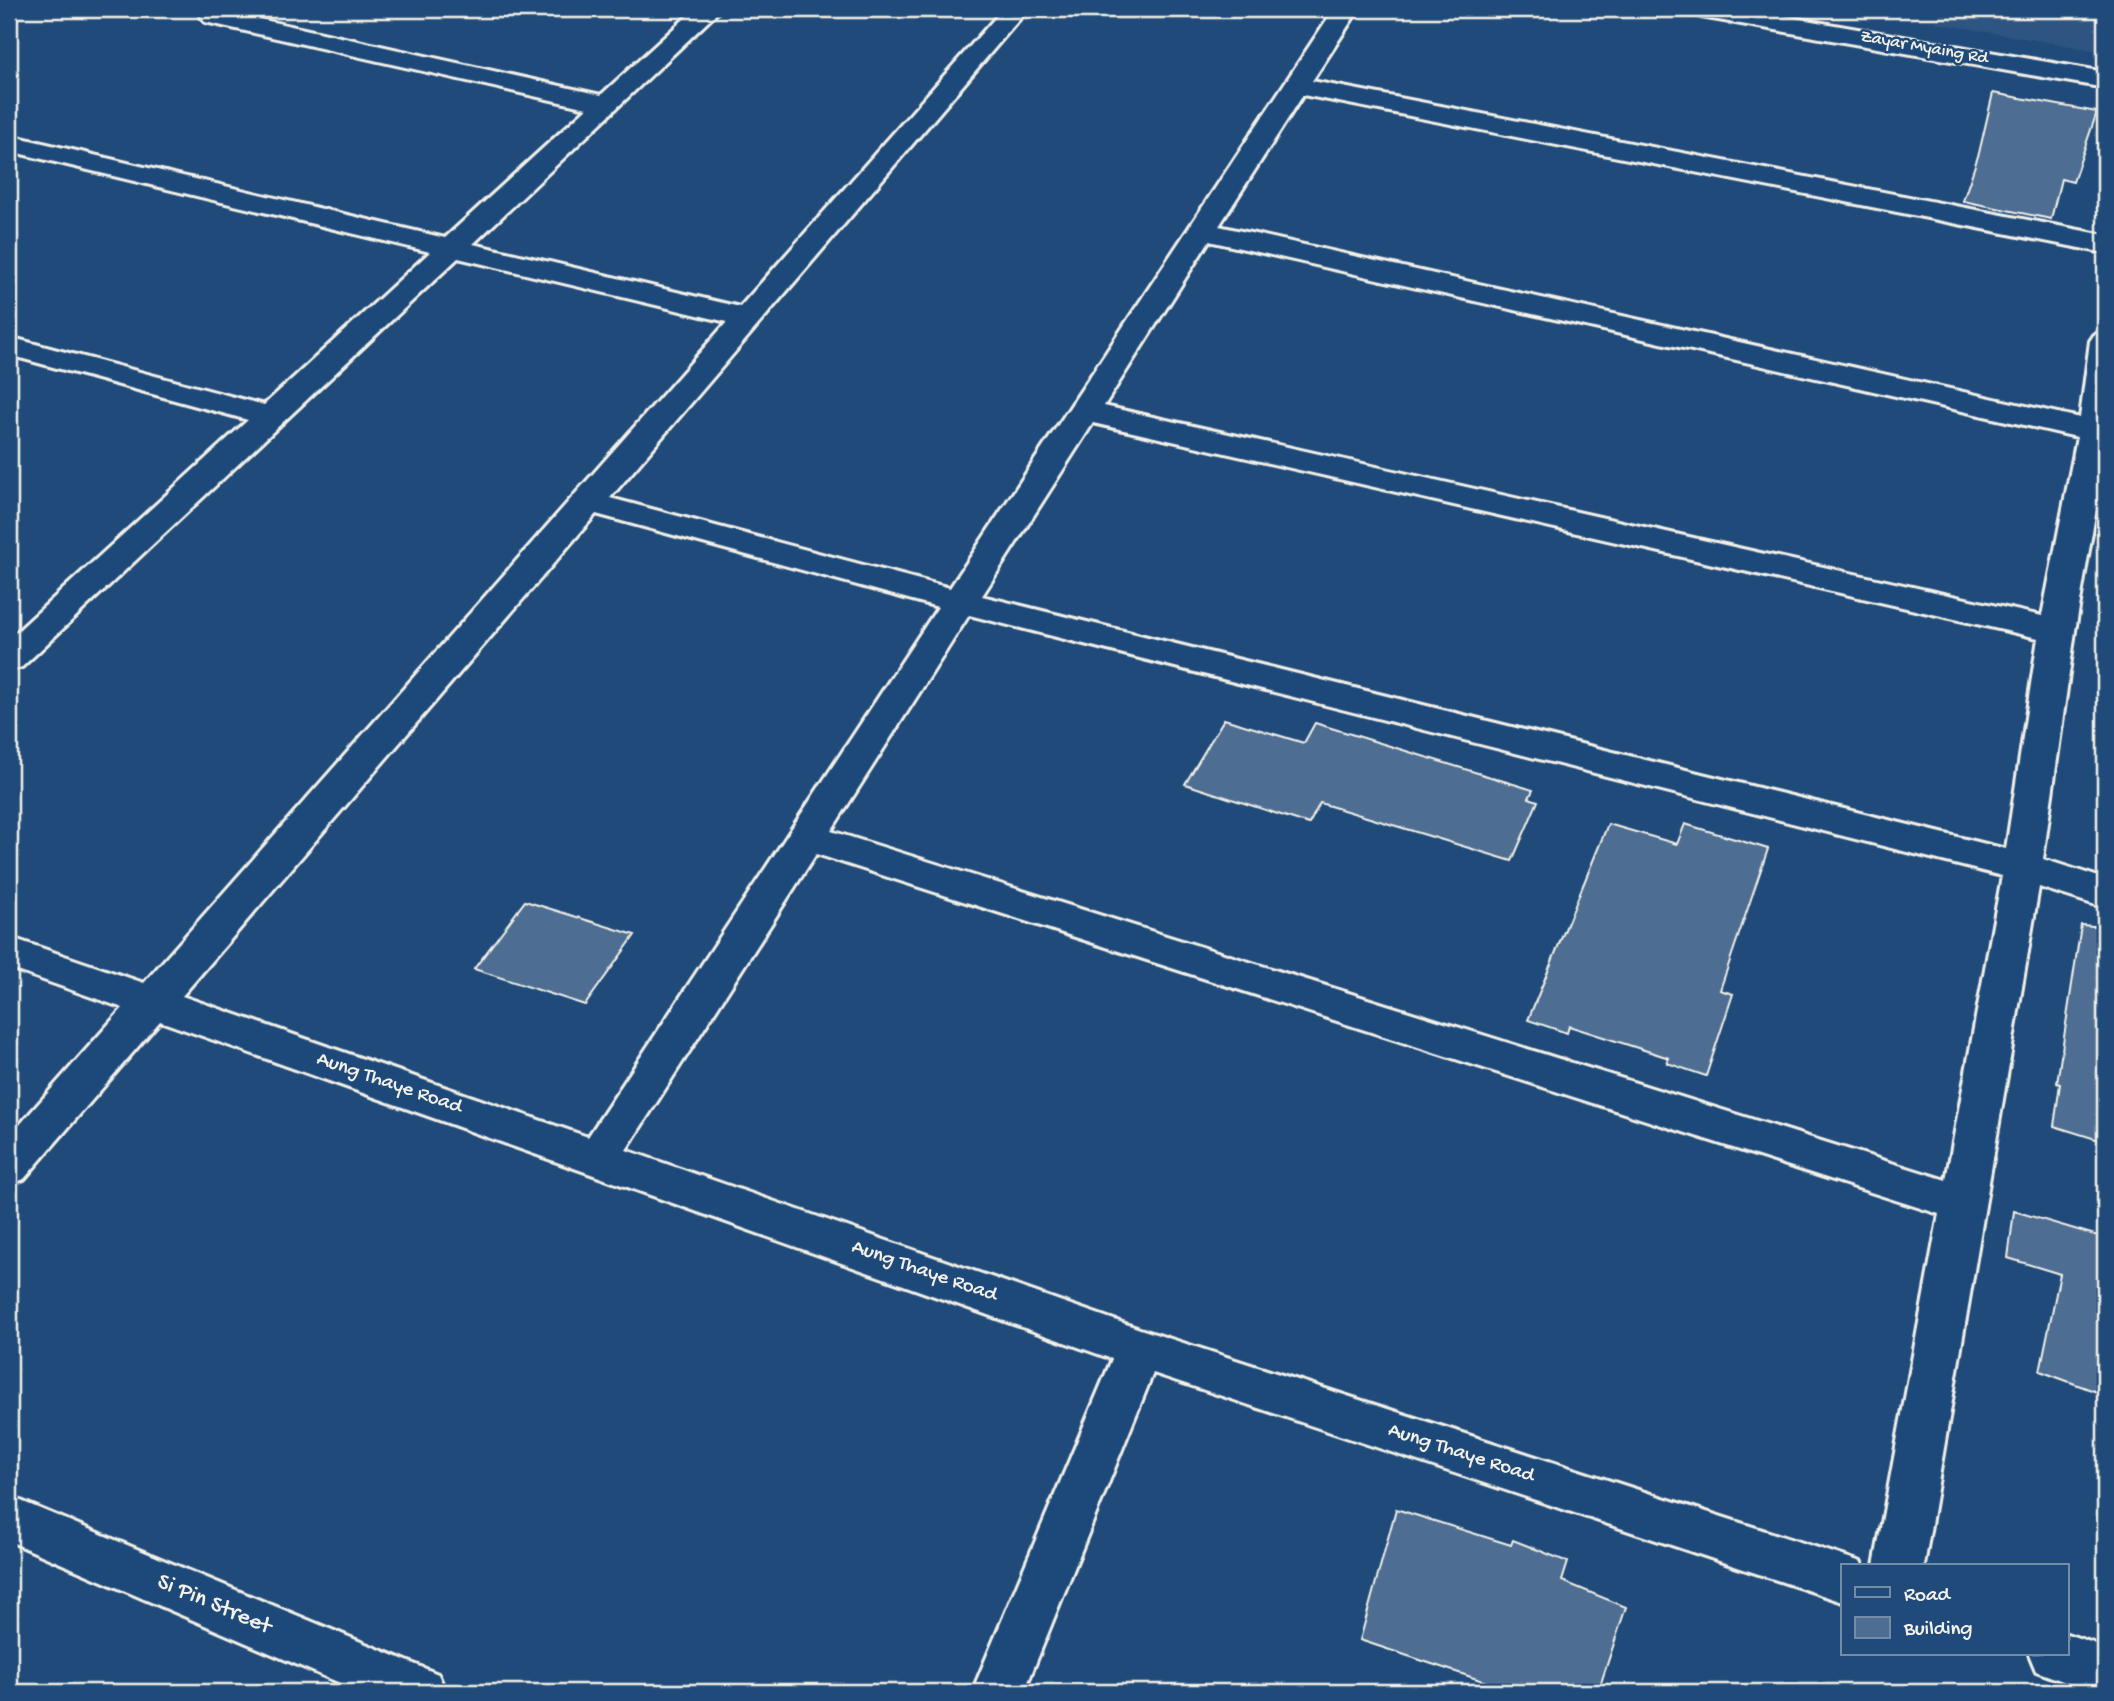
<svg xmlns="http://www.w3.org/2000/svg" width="2114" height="1701" viewBox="0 0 2114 1701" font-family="'Gochi Hand',sans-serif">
	<rect width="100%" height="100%" fill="#1f4a7a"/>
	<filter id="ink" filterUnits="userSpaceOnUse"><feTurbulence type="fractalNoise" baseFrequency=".0143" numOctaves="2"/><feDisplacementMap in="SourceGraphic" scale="14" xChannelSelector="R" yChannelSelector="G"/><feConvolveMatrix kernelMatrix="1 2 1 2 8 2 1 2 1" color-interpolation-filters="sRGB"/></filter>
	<g filter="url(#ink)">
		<polygon fill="#2d5581" points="1941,9 2105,9 2105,52 1936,23"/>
		<g fill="#4d6e92" stroke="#f4f1e8" stroke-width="2">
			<polygon points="1993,93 2097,112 2073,182 2061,179 2051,219 1963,201 1979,153"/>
			<polygon points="1224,719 1304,743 1315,723 1533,790 1529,798 1538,801 1512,861 1320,803 1309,824 1185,784"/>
			<polygon points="1608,824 1677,844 1685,824 1768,849 1720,990 1733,994 1706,1076 1667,1063 1669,1058 1569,1026 1567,1033 1528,1020"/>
			<polygon points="525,901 635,935 585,1005 474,969"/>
			<polygon points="2081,925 2105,927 2105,1142 2054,1126 2060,1084 2057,1083"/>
			<polygon points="2014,1211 2105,1238 2105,1395 2040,1371 2060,1274 2008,1258"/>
			<polygon points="1396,1509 1511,1545 1513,1540 1568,1562 1562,1581 1626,1607 1598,1692 1516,1692 1360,1640"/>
		</g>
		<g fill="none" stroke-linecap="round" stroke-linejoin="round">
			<defs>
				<g id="minor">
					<path d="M 214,9 L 601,95 L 695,9 L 721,9 L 473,244 L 740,307 L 1003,9 L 1028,9 L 610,498 L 950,588 L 1334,9 L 1359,9 L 1312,81 L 2105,235 L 2105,253 L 1303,95 L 1219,226 L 2080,418 L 2090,341 L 2094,335 L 2105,332 L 2105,457 L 2075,631 L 2043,859 L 2105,879 L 2105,908 L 2039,887 L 1924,1566 L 1874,1566 L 1939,1214 L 816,854 L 626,1150 L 1140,1329 L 1843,1556 L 1861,1562 L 1862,1566 L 1843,1566 L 1843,1602 L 1153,1373 L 1024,1692 L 972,1692 L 1112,1359 L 160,1021 L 24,1179 L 9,1185 L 9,1137 L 123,1008 L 9,968 L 9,937 L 144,983 L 727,322 L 458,258 L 22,667 L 9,671 L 9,639 L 248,420 L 9,355 L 9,337 L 264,405 L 430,252 L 9,151 L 9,135 L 445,238 L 587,108 L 205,22 L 201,17 L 205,12 ZM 1209,241 L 2077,437 L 2042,616 L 1104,406 ZM 1093,423 L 2038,638 L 2006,849 L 982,596 ZM 596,514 L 938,607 L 588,1137 L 182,996 ZM 969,615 L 2002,876 L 1946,1180 L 831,831 Z"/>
					<polygon points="1688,9 1743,9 2105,72 2105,88 1701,17 1692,14"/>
					<polygon points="9,1496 438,1674 446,1692 361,1692 9,1541"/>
					<polygon points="2067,1634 2105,1647 2105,1692 2092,1692 2036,1671 2029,1654 2067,1654"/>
				</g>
			</defs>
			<use href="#minor" stroke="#f4f1e8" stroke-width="6"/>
			<use href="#minor" fill="#1f4a7a" fill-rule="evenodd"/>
		</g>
	</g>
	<g text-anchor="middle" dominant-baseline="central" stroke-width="5" stroke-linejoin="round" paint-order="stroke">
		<g font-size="18" fill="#f4f1e8" stroke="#1f4a7a">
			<text transform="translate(1924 48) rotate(10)">Zayar Myaing Rd</text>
		</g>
		<g font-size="21" fill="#f4f1e8" stroke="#1f4a7a">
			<text transform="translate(389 1084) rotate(19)">Aung Thaye Road</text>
			<text transform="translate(924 1272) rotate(19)">Aung Thaye Road</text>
			<text transform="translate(1461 1454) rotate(18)">Aung Thaye Road</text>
		</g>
		<g font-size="24" fill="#f4f1e8" stroke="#1f4a7a">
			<text transform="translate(214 1605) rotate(23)">Si Pin Street</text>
		</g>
	</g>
	<rect width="2114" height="1701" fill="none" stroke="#1f4a7a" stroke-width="35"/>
	<rect x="18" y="18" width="2079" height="1666" fill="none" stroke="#f4f1e8" stroke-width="2.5" filter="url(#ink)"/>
	<rect x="1841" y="1564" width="228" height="91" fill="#1f4a7a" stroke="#748da6" stroke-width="2"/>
	<rect x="1855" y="1587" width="35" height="10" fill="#1f4a7a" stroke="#748da6" stroke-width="2"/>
	<text x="1904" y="1600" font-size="21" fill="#f4f1e8">Road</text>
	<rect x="1855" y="1617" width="35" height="21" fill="#4d6e92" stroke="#748da6" stroke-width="2"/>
	<text x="1904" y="1634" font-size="21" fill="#f4f1e8">Building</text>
</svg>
